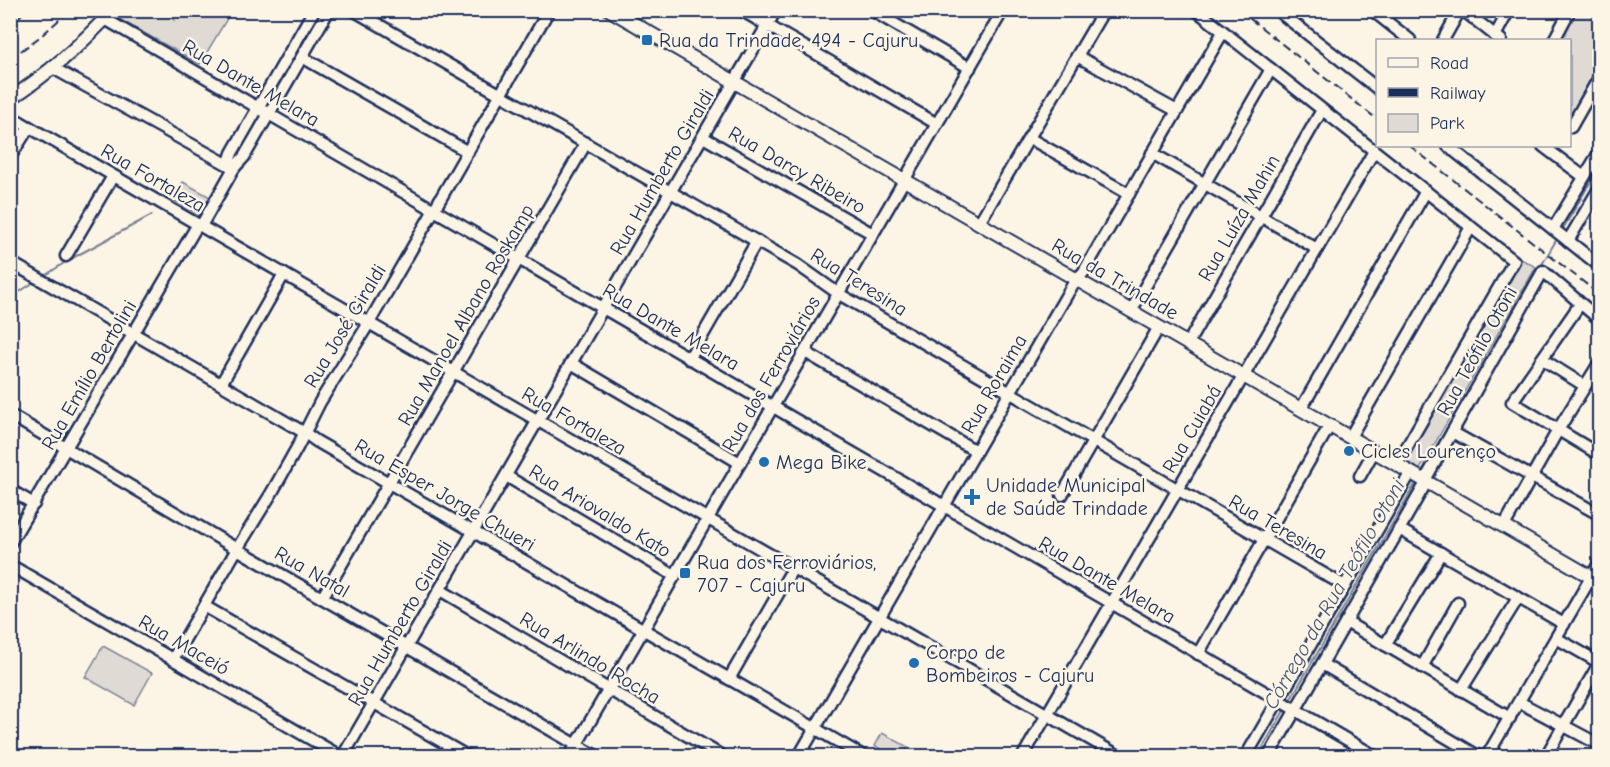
<svg xmlns="http://www.w3.org/2000/svg" width="1610" height="767" viewBox="0 0 1610 767" font-family="'Comic Neue',sans-serif">
	<rect width="100%" height="100%" fill="#fcf5e5"/>
	<filter id="ink" filterUnits="userSpaceOnUse"><feTurbulence type="fractalNoise" baseFrequency=".0167" numOctaves="2"/><feDisplacementMap in="SourceGraphic" scale="12" xChannelSelector="R" yChannelSelector="G"/><feConvolveMatrix kernelMatrix="1 2 1 2 8 2 1 2 1" color-interpolation-filters="sRGB"/></filter>
	<g filter="url(#ink)">
		<g fill="#dfdbd4" stroke="#7d8599" stroke-width="1.5">
			<polygon points="123,11 164,11 174,20 174,11 218,11 228,17 200,64 117,18"/>
			<polygon points="1573,11 1592,11 1599,14 1599,68 1573,117 1570,115 1570,40 1558,40"/>
			<polygon points="183,182 212,198 201,216 173,200"/>
			<polygon points="1521,259 1536,267 1419,471 1404,462"/>
			<polygon points="103,646 152,673 134,705 85,677"/>
			<polygon points="882,733 908,747 903,756 894,756 875,746"/>
		</g>
		<g fill="none" stroke-linecap="round" stroke-linejoin="round">
			<g stroke="#767f94" stroke-width="2">
				<polyline points="270,101 322,10"/>
				<polyline points="238,155 258,121"/>
				<polyline points="1561,232 1600,166"/>
				<polyline points="1540,268 1558,237"/>
				<polyline points="43,277 67,261 152,215"/>
				<polyline points="10,298 36,281"/>
				<polyline points="1421,473 1495,346"/>
				<polyline points="1289,702 1417,481"/>
				<polyline points="1258,756 1286,707"/>
			</g>
			<defs>
				<g id="minor">
					<polyline points="353,10 770,249 798,265 839,294 1345,586"/>
					<polyline points="741,10 937,124"/>
					<polyline points="871,10 970,68"/>
					<polyline points="1196,10 1514,261 1397,464"/>
					<polyline points="1277,10 1378,89"/>
					<polyline points="1372,10 1410,40"/>
					<polyline points="1463,10 1501,40"/>
					<polyline points="105,19 1375,756"/>
					<polyline points="1495,36 1509,10"/>
					<polyline points="1443,40 1460,10"/>
					<polyline points="1554,40 1570,10"/>
					<polyline points="1077,56 1177,111"/>
					<polyline points="302,57 468,152"/>
					<polyline points="53,68 234,168"/>
					<polyline points="10,116 1119,756"/>
					<polyline points="1571,127 1600,76"/>
					<polyline points="703,137 873,234"/>
					<polyline points="1029,138 1129,194"/>
					<polyline points="1448,146 1600,266"/>
					<polyline points="1543,146 1584,177"/>
					<polyline points="1152,153 1317,249"/>
					<polyline points="10,157 29,127"/>
					<polyline points="234,168 230,159 232,153 314,10"/>
					<polyline points="979,223 1104,10"/>
					<polyline points="201,226 234,168 244,157 329,10"/>
					<polyline points="1553,229 1600,151"/>
					<polyline points="1568,241 1600,187"/>
					<polyline points="66,256 113,176"/>
					<polyline points="10,262 305,433 316,441 863,756"/>
					<polyline points="1580,304 1512,402 1600,455"/>
					<polyline points="1131,311 1271,69"/>
					<polyline points="1188,343 1322,110"/>
					<polyline points="805,352 976,451"/>
					<polyline points="689,359 757,241"/>
					<polyline points="1542,359 1585,386"/>
					<polyline points="571,363 740,463"/>
					<polyline points="221,384 284,274"/>
					<polyline points="1301,409 1426,191"/>
					<polyline points="10,415 237,549 596,756"/>
					<polyline points="1452,432 1600,515"/>
					<polyline points="1350,437 1471,227"/>
					<polyline points="506,476 675,576"/>
					<polyline points="1360,476 1374,451"/>
					<polyline points="1425,480 1543,271 1600,320"/>
					<polyline points="10,490 34,504"/>
					<polyline points="1062,495 1159,327"/>
					<polyline points="1504,526 1558,430 1600,362"/>
					<polyline points="1399,529 1564,624"/>
					<polyline points="10,543 198,224"/>
					<polyline points="10,565 340,756"/>
					<polyline points="440,590 722,756"/>
					<polyline points="322,598 586,143"/>
					<polyline points="204,606 467,756"/>
					<polyline points="1346,622 1510,718"/>
					<polyline points="1556,638 1600,663"/>
					<polyline points="1385,645 1441,553"/>
					<polyline points="1198,654 1330,425"/>
					<polyline points="173,659 237,549 271,494 298,446 320,402 369,323 549,10"/>
					<polyline points="1322,664 1478,756"/>
					<polyline points="1422,667 1458,603"/>
					<polyline points="729,679 793,568"/>
					<polyline points="1461,690 1518,598"/>
					<polyline points="1519,702 1600,745"/>
					<polyline points="343,756 776,10"/>
					<polyline points="570,756 1003,10"/>
					<polyline points="799,756 1076,279 1083,273 1223,32"/>
					<polyline points="1023,756 1374,151"/>
					<polyline points="1246,756 1411,472"/>
					<polyline points="1269,756 1427,481"/>
					<polyline points="1487,756 1600,562"/>
					<polyline points="1546,756 1600,662"/>
				</g>
				<g id="major">
					<polyline points="610,10 1600,582"/>
					<polyline points="10,15 16,10"/>
					<path d="M 10,99 C 48,74 82,44 113,10"/>
				</g>
			</defs>
			<use href="#minor" stroke="#1b2f5e" stroke-width="15"/>
			<use href="#major" stroke="#1b2f5e" stroke-width="16"/>
			<use href="#minor" stroke="#fcf5e5" stroke-width="10"/>
			<use href="#major" stroke="#fcf5e5" stroke-width="12"/>
			<g stroke="#1b2f5e" stroke-width="2" stroke-dasharray="9 4.5" stroke-linecap="butt">
				<polyline points="1239,10 1378,120"/>
				<polyline points="10,59 41,36 70,10"/>
				<polyline points="1410,146 1600,295"/>
			</g>
		</g>
	</g>
	<g fill="#1f6fb2" stroke="#fcf5e5" stroke-width="2">
		<rect x="641" y="34" width="12" height="12" rx="3"/>
		<circle cx="1349" cy="451" r="6"/>
		<circle cx="764" cy="462" r="6"/>
		<path d="M969 488h6v6h6v6h-6v6h-6v-6h-6v-6h6z"/>
		<rect x="679" y="567" width="12" height="12" rx="3"/>
		<circle cx="914" cy="663" r="6"/>
	</g>
	<g text-anchor="middle" dominant-baseline="central" stroke-width="5" stroke-linejoin="round" paint-order="stroke">
		<g font-size="20" fill="#1b2f5e" stroke="#fcf5e5" text-anchor="start">
			<text x="659" y="40">Rua da Trindade, 494 - Cajuru</text>
			<text x="1361" y="451">Cicles Lourenço</text>
			<text x="776" y="462">Mega Bike</text>
			<text x="986" y="485">Unidade Municipal<tspan x="986" dy="23">de Saúde Trindade</tspan></text>
			<text x="697" y="562">Rua dos Ferroviários,<tspan x="697" dy="23">707 - Cajuru</tspan></text>
			<text x="926" y="652">Corpo de<tspan x="926" dy="23">Bombeiros - Cajuru</tspan></text>
		</g>
		<g font-size="20" fill="#1b2f5e" stroke="#fcf5e5">
			<text transform="translate(251 83) rotate(30)">Rua Dante Melara</text>
			<text transform="translate(797 170) rotate(30)">Rua Darcy Ribeiro</text>
			<text transform="translate(662 172) rotate(-60)">Rua Humberto Giraldi</text>
			<text transform="translate(153 178) rotate(30)">Rua Fortaleza</text>
			<text transform="translate(1239 218) rotate(-60)">Rua Luíza Mahin</text>
			<text transform="translate(1115 279) rotate(30)">Rua da Trindade</text>
			<text transform="translate(859 282) rotate(32)">Rua Teresina</text>
			<text transform="translate(466 315) rotate(-60)">Rua Manoel Albano Roskamp</text>
			<text transform="translate(345 326) rotate(-59)">Rua José Giraldi</text>
			<text transform="translate(671 327) rotate(30)">Rua Dante Melara</text>
			<text transform="translate(1477 351) rotate(-61)">Rua Teófilo Otoni</text>
			<text transform="translate(771 374) rotate(-60)">Rua dos Ferroviários</text>
			<text transform="translate(89 375) rotate(-60)">Rua Emílio Bertolini</text>
			<text transform="translate(994 384) rotate(-60)">Rua Roraima</text>
			<text transform="translate(574 421) rotate(30)">Rua Fortaleza</text>
			<text transform="translate(1192 429) rotate(-60)">Rua Cuiabá</text>
			<text transform="translate(445 495) rotate(30)">Rua Esper Jorge Chueri</text>
			<text transform="translate(600 511) rotate(31)">Rua Ariovaldo Kato</text>
			<text transform="translate(1278 527) rotate(30)">Rua Teresina</text>
			<text transform="translate(312 572) rotate(30)">Rua Natal</text>
			<text transform="translate(1107 580) rotate(30)">Rua Dante Melara</text>
			<text transform="translate(400 623) rotate(-60)">Rua Humberto Giraldi</text>
			<text transform="translate(184 645) rotate(30)">Rua Maceió</text>
			<text transform="translate(590 658) rotate(31)">Rua Arlindo Rocha</text>
		</g>
		<g font-size="21" font-style="italic" fill="#485779" stroke="#fcf5e5">
			<text transform="translate(1334 594) rotate(-60)">Córrego da Rua Teófilo Otoni</text>
		</g>
	</g>
	<rect width="1610" height="767" fill="none" stroke="#fcf5e5" stroke-width="36"/>
	<rect x="18" y="18" width="1574" height="731" fill="none" stroke="#1b2f5e" stroke-width="2" filter="url(#ink)"/>
	<rect x="1376" y="39" width="195" height="108" fill="#fcf5e5" stroke="#a2a6af" stroke-width="1.5"/>
	<rect x="1388" y="58" width="30" height="9" fill="#fcf5e5" stroke="#a2a6af" stroke-width="1.5"/>
	<text x="1430" y="69" font-size="18" fill="#1b2f5e">Road</text>
	<rect x="1388" y="88" width="30" height="9" fill="#1b2f5e" stroke="#a2a6af" stroke-width="1.5"/>
	<text x="1430" y="99" font-size="18" fill="#1b2f5e">Railway</text>
	<rect x="1388" y="114" width="30" height="18" fill="#dfdbd4" stroke="#a2a6af" stroke-width="1.5"/>
	<text x="1430" y="129" font-size="18" fill="#1b2f5e">Park</text>
</svg>
